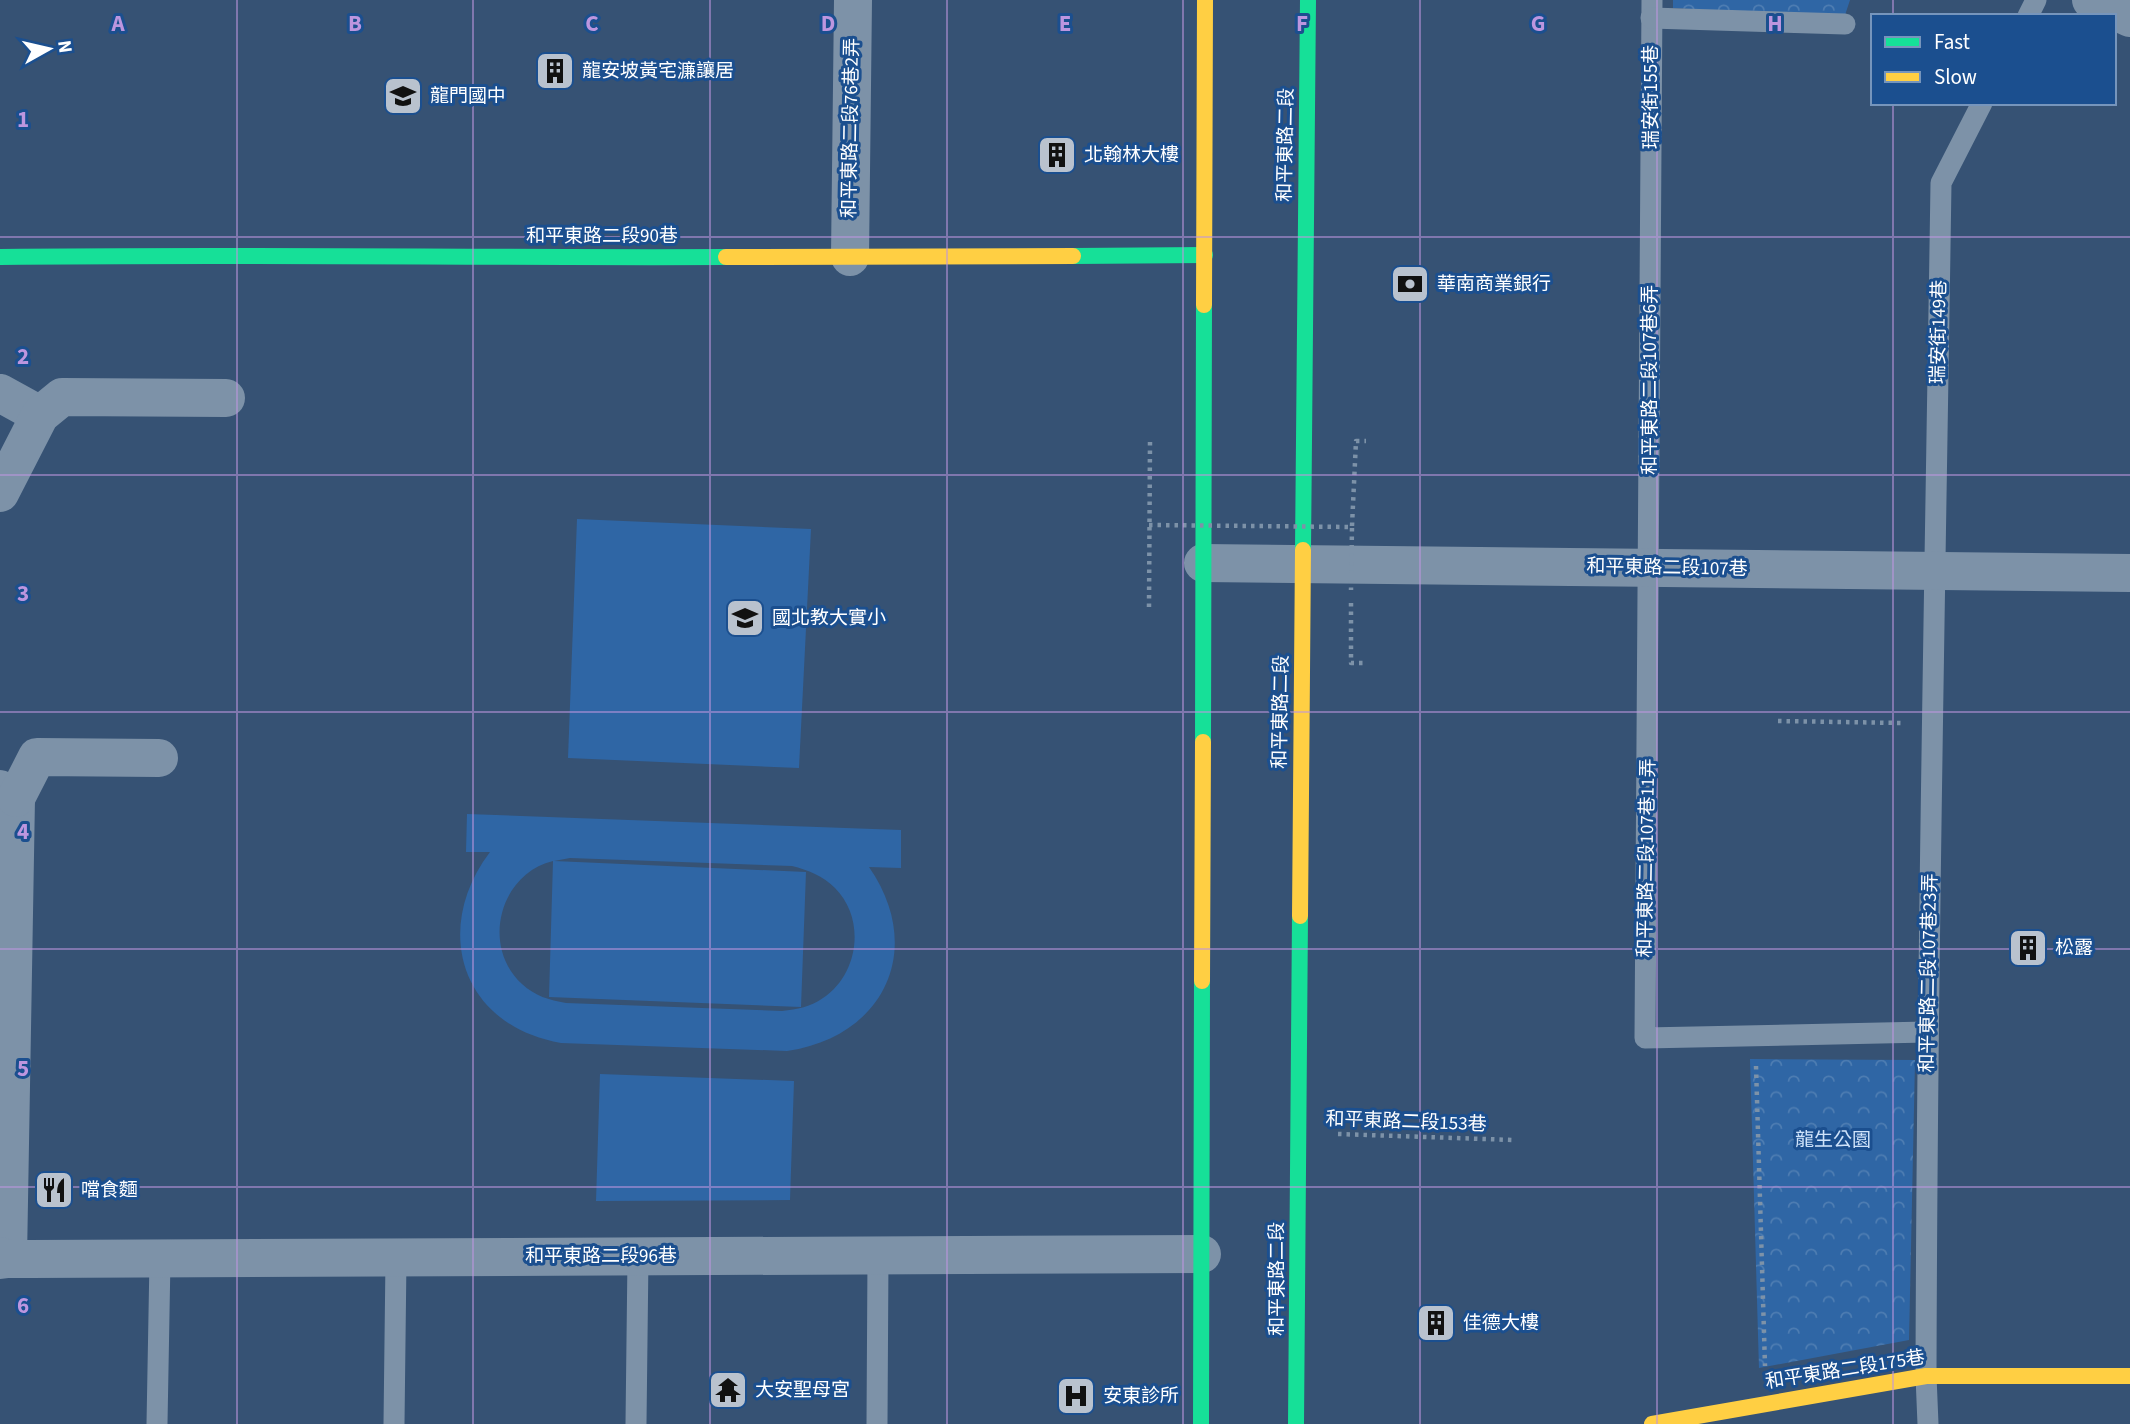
<svg xmlns="http://www.w3.org/2000/svg" width="2130" height="1424" viewBox="0 0 2130 1424" font-family="'Source Sans 3','Noto Sans TC',sans-serif">
	<defs>
		<pattern id="park-crowns" width="20" height="18" patternUnits="userSpaceOnUse" patternTransform="scale(1.75)"><rect width="20" height="18" fill="#2f66a5"/><path d="M2 6a3 3 0 1 1 6 0M12 15a3 3 0 1 1 6 0" fill="none" stroke="#4e7db2"/></pattern>
	</defs>
	<rect width="100%" height="100%" fill="#365274"/>
	<g fill="url(#park-crowns)">
		<polygon points="1673,0 1850,0 1844,18 1673,8"/>
		<polygon points="1750,1059 1915,1060 1909,1340 1759,1368"/>
	</g>
	<g fill="#2f66a5" fill-rule="evenodd">
		<polygon points="577,519 811,529 799,768 568,758"/>
		<path d="M 467,814 L 901,830 L 901,868 L 869,867 C 926,949 884,1037 787,1051 L 561,1043 C 462,1026 431,930 490,852 L 466,852 ZM 570,858 L 792,866 C 808,870 823,876 835,888 C 866,919 859,974 823,998 C 811,1007 797,1009 782,1011 L 566,1003 C 549,1000 535,996 522,984 C 481,947 499,874 553,861 L 549,997 L 801,1007 L 806,872 L 554,861 Z"/>
		<polygon points="600,1074 794,1081 790,1200 596,1201"/>
	</g>
	<g fill="none" stroke-linecap="round" stroke-linejoin="round">
		<g stroke="#7d92a8" stroke-width="4.5" stroke-dasharray="3.5 5" stroke-linecap="butt">
			<polyline points="1352,526 1356,441 1366,441"/>
			<polyline points="1351,603 1351,663 1363,663"/>
			<polyline points="1149,607 1150,442"/>
			<polyline points="1778,721 1902,723"/>
			<polyline points="1756,1066 1765,1366"/>
			<polyline points="1338,1134 1513,1140"/>
		</g>
		<g stroke="#7d92a8" stroke-width="21">
			<polyline points="1652,0 1645,1038 1927,1032"/>
			<polyline points="2028,16 2036,0"/>
			<polyline points="1651,18 1845,24"/>
			<polyline points="157,1424 160,1259"/>
			<polyline points="394,1424 396,1258"/>
			<polyline points="636,1424 638,1256"/>
			<polyline points="877,1424 878,1256"/>
			<path d="M 1928,1424 L 1926,1376 C 1927,978 1935,581 1941,183 L 1982,103"/>
		</g>
		<g stroke="#7d92a8" stroke-width="38">
			<polyline points="2091,0 2130,18"/>
			<polyline points="850,257 853,0"/>
			<polyline points="0,393 40,415"/>
			<polyline points="0,493 40,415 62,397 226,398"/>
			<polyline points="1203,563 2130,573"/>
			<polyline points="0,789 16,798 8,1259 0,1260"/>
			<polyline points="16,798 37,757 159,758"/>
			<polyline points="0,1256 8,1259 30,1259 1202,1254"/>
		</g>
		<g stroke="#16e098" stroke-width="16">
			<polyline points="1073,256 1205,255"/>
			<path d="M 0,257 C 242,254 484,258 726,257"/>
			<polyline points="1303,550 1308,0"/>
			<polyline points="1203,742 1204,305"/>
			<polyline points="1201,1424 1202,981"/>
			<polyline points="1296,1424 1300,916"/>
		</g>
		<g stroke="#ffcf43" stroke-width="16">
			<polyline points="726,257 1073,256"/>
			<polyline points="1204,305 1205,0"/>
			<polyline points="1300,916 1303,550"/>
			<polyline points="1202,981 1203,742"/>
			<polyline points="1652,1424 1926,1376 2130,1376"/>
		</g>
		<polyline stroke="#7d92a8" stroke-width="4.5" stroke-dasharray="3.5 5" stroke-linecap="butt" points="1149,525 1352,527 1351,590"/>
	</g>
	<path fill="none" stroke="#bd96df" stroke-width="2" stroke-opacity="0.55" d="M 237,0 L 237,1424M 473,0 L 473,1424M 710,0 L 710,1424M 947,0 L 947,1424M 1183,0 L 1183,1424M 1420,0 L 1420,1424M 1657,0 L 1657,1424M 1893,0 L 1893,16M 1893,103 L 1893,1424M 0,237 L 2130,237M 0,475 L 2130,475M 0,712 L 2130,712M 0,949 L 2130,949M 0,1187 L 2130,1187"/>
	<defs>
		<symbol id="building-square" viewBox="-11 -11 22 22"><rect x="-9" y="-9" width="18" height="18" rx="4" fill="#b9c2ce" stroke="#1b4f8f"/><path d="M-4-6H4V6H1V3H-1V6H-4ZM-2.5-4.3h1.7v1.8h-1.7ZM.8-4.3h1.7v1.8H.8ZM-2.5-1h1.7V.8h-1.7ZM.8-1h1.7V.8H.8Z" fill="#111"/></symbol>
		<symbol id="school-square" viewBox="-11 -11 22 22"><rect x="-9" y="-9" width="18" height="18" rx="4" fill="#b9c2ce" stroke="#1b4f8f"/><path d="M0-5L7-2L0 1L-7-2ZM-4 1L0 2.5L4 1V4Q0 6-4 4Z" fill="#111"/></symbol>
		<symbol id="bank-square" viewBox="-11 -11 22 22"><rect x="-9" y="-9" width="18" height="18" rx="4" fill="#b9c2ce" stroke="#1b4f8f"/><path d="M-6-4H6V4H-6ZM0-2.3a2.3 2.3 0 1 0 0 4.6a2.3 2.3 0 1 0 0-4.6Z" fill="#111"/></symbol>
		<symbol id="restaurant-square" viewBox="-11 -11 22 22"><rect x="-9" y="-9" width="18" height="18" rx="4" fill="#b9c2ce" stroke="#1b4f8f"/><path d="M-5-6h1v4h1v-4h1v4h1v-4h1v5L-1.5 .5V6h-2V.5L-5-1ZM5-6V6H3V1.5H1.5Q1.5-4 5-6Z" fill="#111"/></symbol>
		<symbol id="temple-square" viewBox="-11 -11 22 22"><rect x="-9" y="-9" width="18" height="18" rx="4" fill="#b9c2ce" stroke="#1b4f8f"/><path d="M0-6L5-2H3V0L6.5 2.5H4V6H1.5V3h-3V6H-4V2.5H-6.5L-3 0V-2H-5Z" fill="#111"/></symbol>
		<symbol id="hospital-square" viewBox="-11 -11 22 22"><rect x="-9" y="-9" width="18" height="18" rx="4" fill="#b9c2ce" stroke="#1b4f8f"/><path d="M-5-5h3v3.5h4V-5h3V5h-3V1.5h-4V5h-3Z" fill="#111"/></symbol>
	</defs>
	<g fill-rule="evenodd">
		<use href="#building-square" x="533" y="49" width="44" height="44"/>
		<use href="#school-square" x="381" y="74" width="44" height="44"/>
		<use href="#building-square" x="1035" y="133" width="44" height="44"/>
		<use href="#bank-square" x="1388" y="262" width="44" height="44"/>
		<use href="#school-square" x="723" y="596" width="44" height="44"/>
		<use href="#building-square" x="2006" y="926" width="44" height="44"/>
		<use href="#restaurant-square" x="32" y="1168" width="44" height="44"/>
		<use href="#building-square" x="1414" y="1301" width="44" height="44"/>
		<use href="#temple-square" x="706" y="1368" width="44" height="44"/>
		<use href="#hospital-square" x="1054" y="1374" width="44" height="44"/>
	</g>
	<g text-anchor="middle" dominant-baseline="central" stroke-width="6" stroke-linejoin="round" paint-order="stroke">
		<g font-size="19" fill="#fff" stroke="#1b4f8f" text-anchor="start">
			<text x="582" y="71">龍安坡黃宅濂讓居</text>
			<text x="430" y="96">龍門國中</text>
			<text x="1084" y="155">北翰林大樓</text>
			<text x="1437" y="284">華南商業銀行</text>
			<text x="772" y="618">國北教大實小</text>
			<text x="2055" y="948">松露</text>
			<text x="81" y="1190">噹食麵</text>
			<text x="1463" y="1323">佳德大樓</text>
			<text x="755" y="1390">大安聖母宮</text>
			<text x="1103" y="1396">安東診所</text>
		</g>
		<g font-size="19" fill="#fff" stroke="#1b4f8f">
			<text transform="translate(1651 97) rotate(-90)">瑞安街155巷</text>
			<text transform="translate(851 128) rotate(-89)">和平東路二段76巷2弄</text>
			<text transform="translate(1286 145) rotate(-89)">和平東路二段</text>
			<text x="602" y="236">和平東路二段90巷</text>
			<text transform="translate(1939 332) rotate(-89)">瑞安街149巷</text>
			<text transform="translate(1650 380) rotate(-90)">和平東路二段107巷6弄</text>
			<text transform="translate(1667 568) rotate(1)">和平東路二段107巷</text>
			<text transform="translate(1281 712) rotate(-89)">和平東路二段</text>
			<text transform="translate(1647 858) rotate(-89)">和平東路二段107巷11弄</text>
			<text transform="translate(1929 973) rotate(-89)">和平東路二段107巷23弄</text>
			<text transform="translate(1406 1122) rotate(2)">和平東路二段153巷</text>
			<text x="601" y="1256">和平東路二段96巷</text>
			<text transform="translate(1277 1279) rotate(-90)">和平東路二段</text>
			<text transform="translate(1845 1370) rotate(-9)">和平東路二段175巷</text>
		</g>
		<g font-size="19" fill="#cfe3fa" stroke="#1b4f8f">
			<text x="1833" y="1140">龍生公園</text>
		</g>
	</g>
	<g font-size="23" text-anchor="middle" font-weight="bold" fill="#bd96df" stroke="#1b4f8f" stroke-width="6" stroke-linejoin="round" paint-order="stroke">
		<text x="118" y="31">A</text>
		<text x="355" y="31">B</text>
		<text x="592" y="31">C</text>
		<text x="828" y="31">D</text>
		<text x="1065" y="31">E</text>
		<text x="1302" y="31">F</text>
		<text x="1538" y="31">G</text>
		<text x="1775" y="31">H</text>
		<text x="23" y="127">1</text>
		<text x="23" y="364">2</text>
		<text x="23" y="601">3</text>
		<text x="23" y="839">4</text>
		<text x="23" y="1076">5</text>
		<text x="23" y="1313">6</text>
	</g>
	<rect x="1871" y="14" width="245" height="91" fill="#1b4f8f" stroke="#7695bc" stroke-width="2"/>
	<rect x="1885" y="37" width="35" height="10" fill="#16e098" stroke="#7695bc" stroke-width="2"/>
	<text x="1934" y="49" font-size="21" fill="#ffffff">Fast</text>
	<rect x="1885" y="72" width="35" height="10" fill="#ffcf43" stroke="#7695bc" stroke-width="2"/>
	<text x="1934" y="84" font-size="21" fill="#ffffff">Slow</text>
	<g transform="translate(49 49) rotate(82)" stroke="#1b4f8f" stroke-width="5" paint-order="stroke">
	<path d="M0-5L12 26L0 18L-12 26Z" fill="#ffffff"/>
	<text y="-10" font-size="19" font-weight="bold" text-anchor="middle" fill="#ffffff">N</text>
	</g>
</svg>
